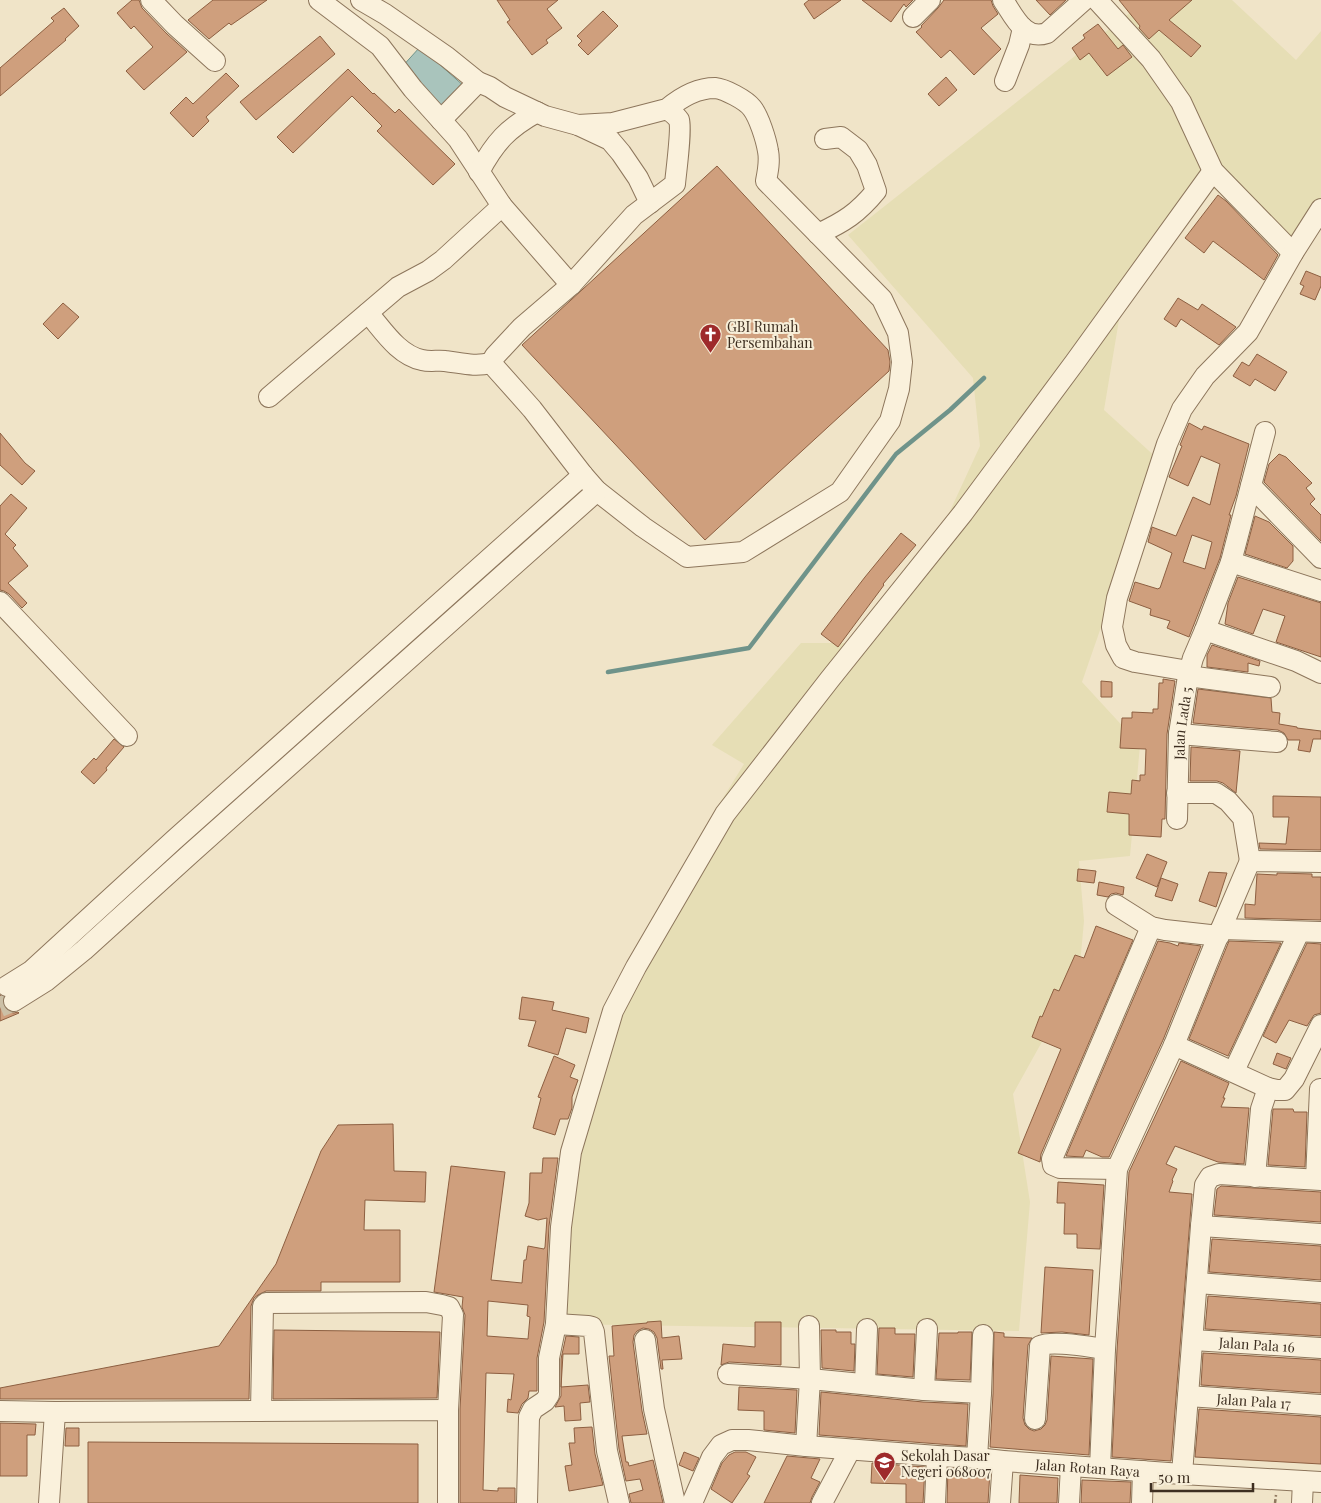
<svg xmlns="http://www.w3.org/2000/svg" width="1321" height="1503" viewBox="0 0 1321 1503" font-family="'Playfair Display',serif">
	<rect width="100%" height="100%" fill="#f0e4c8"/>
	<polygon fill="#e6deb5" points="1146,0 1232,0 1296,60 1321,31 1321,206 1299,244 1211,187 1120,314 1104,410 1159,460 1082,682 1140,745 1130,856 1079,861 1084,921 1079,975 1013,1094 1030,1202 1019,1331 556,1324 571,1161 611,1011 696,842 744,764 712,745 801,643 849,643 944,524 980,446 973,378 848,235"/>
	<polygon fill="#a9c4bc" stroke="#6f938a" points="420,47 465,87 445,109 400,69"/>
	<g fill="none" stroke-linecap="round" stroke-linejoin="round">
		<polyline stroke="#6f938a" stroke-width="4.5" points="608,672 749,648 896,454 950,410 984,378"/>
	</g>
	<g fill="#cf9f7d" stroke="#8d5f41" fill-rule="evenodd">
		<polygon points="132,0 139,0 142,8 167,34 187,52 144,90 126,71 153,47 134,26 131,29 117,13"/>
		<polygon points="213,0 267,0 231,25 229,23 209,39 188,20"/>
		<polygon points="497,0 558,0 547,9 562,28 546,40 548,43 532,55 507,22 510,20"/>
		<polygon points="809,0 841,0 814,19 804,4"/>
		<polygon points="862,0 913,0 906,7 904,4 891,22"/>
		<polygon points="944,0 991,0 993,6 998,14 981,28 1001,49 974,75 950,50 941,58 916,32 922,27 921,26 938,8"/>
		<polygon points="1036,0 1066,0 1050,15"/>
		<polygon points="1119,0 1192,0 1169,20 1201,46 1191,57 1159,30 1149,39 1139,28 1140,26"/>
		<polygon points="64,8 79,26 65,39 66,40 0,96 0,68 54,21 51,18"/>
		<polygon points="603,11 618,26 588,55 578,45 582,41 577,36"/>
		<polygon points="1098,24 1118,49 1123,45 1132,57 1107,76 1089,53 1080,60 1072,48 1085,38 1083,35"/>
		<polygon points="320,36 335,54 256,120 240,102"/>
		<polygon points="348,69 373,94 374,93 395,113 399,109 455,164 433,185 377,131 382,126 352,96 293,153 277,137"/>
		<polygon points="226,73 239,86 206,117 209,121 193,137 170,113 186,97 193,104"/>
		<polygon points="946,77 957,90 939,106 928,94"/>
		<polygon points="717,166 888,350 890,362 889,371 705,540 522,345"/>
		<polygon points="1218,195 1226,201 1278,255 1264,280 1213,241 1204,253 1185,238"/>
		<polygon points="1306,271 1321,277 1321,286 1315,300 1300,294 1304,286 1300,284"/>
		<polygon points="1178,298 1198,310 1202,304 1236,327 1219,345 1181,319 1176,327 1164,319"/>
		<polygon points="63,303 79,317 58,339 43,324"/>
		<polygon points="1257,354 1287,372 1275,391 1255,379 1250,386 1233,376 1242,362 1249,366"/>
		<path d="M 1189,423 L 1202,430 L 1204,426 L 1249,444 L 1236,496 L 1229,515 L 1231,515 L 1220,558 L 1189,637 L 1167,628 L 1170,621 L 1150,615 L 1151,609 L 1129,601 L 1135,582 L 1158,589 L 1159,588 L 1160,588 L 1172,553 L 1148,542 L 1152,527 L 1176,536 L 1193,497 L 1210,505 L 1220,464 L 1201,456 L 1188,486 L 1169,477 L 1182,446 L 1180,445 ZM 1192,535 L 1212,542 L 1205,569 L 1183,562 Z"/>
		<polygon points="0,433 25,463 35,471 22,485 0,465"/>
		<polygon points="1279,454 1286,457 1312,483 1306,488 1315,499 1310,504 1321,515 1321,541 1264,482 1269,464"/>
		<polygon points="11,494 27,508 5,534 16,545 13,548 28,566 8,583 27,603 22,608 9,594 4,591 0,590 0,506"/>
		<polygon points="1255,516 1269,522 1293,546 1293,561 1287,568 1245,554"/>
		<polygon points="901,533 916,545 883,584 884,585 838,647 821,634 865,577"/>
		<polygon points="1238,577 1321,603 1321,657 1276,642 1285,616 1263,609 1253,634 1225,624 1228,603"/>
		<polygon points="1212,645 1260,661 1259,666 1248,663 1248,672 1207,667 1207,655"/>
		<polygon points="1163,679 1175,681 1167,734 1165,819 1162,819 1161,837 1129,835 1129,814 1107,812 1109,792 1131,794 1132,780 1140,781 1140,775 1145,775 1146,749 1120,748 1122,718 1132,718 1132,712 1153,713 1153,709 1158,709 1159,683 1163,683"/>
		<polygon points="1101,681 1112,682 1112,697 1101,697"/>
		<polygon points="1198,689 1271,698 1272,712 1280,713 1279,724 1297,727 1297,728 1321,731 1321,739 1313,739 1310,752 1298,750 1300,740 1288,740 1284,733 1278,730 1193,723"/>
		<polygon points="114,739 124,747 106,768 107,770 94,784 81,772 94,758 96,760"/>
		<polygon points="1191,747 1240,751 1236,793 1223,783 1217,781 1190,781"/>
		<polygon points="1273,796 1321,797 1321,850 1260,849 1259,843 1286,844 1289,817 1273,817"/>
		<polygon points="1147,854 1167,862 1157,887 1136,878"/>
		<polygon points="1078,869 1096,871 1094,883 1077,881"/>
		<polygon points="1209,872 1227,873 1216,907 1199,901"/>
		<polygon points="1277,873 1312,874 1312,877 1321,877 1321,920 1245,918 1245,904 1255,905 1257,874 1277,875"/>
		<polygon points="1161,878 1178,884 1172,901 1155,896"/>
		<polygon points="1099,882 1124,887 1123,895 1116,893 1111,894 1108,897 1097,895"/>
		<polygon points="1096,926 1133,940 1041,1154 1040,1162 1018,1153 1061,1049 1032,1037 1040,1016 1042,1017 1054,989 1059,991 1075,955 1084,958"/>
		<polygon points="1158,941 1170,943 1178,946 1179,943 1201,946 1163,1040 1109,1157 1102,1157 1086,1150 1083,1157 1066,1156"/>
		<polygon points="1229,941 1281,943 1228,1056 1189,1039"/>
		<polygon points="1307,943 1321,944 1321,1013 1314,1015 1307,1026 1289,1020 1276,1043 1263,1036"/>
		<polygon points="0,995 3,997 2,1002 4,1008 9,1012 14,1013 18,1012 19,1013 0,1021"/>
		<polygon points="522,997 554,1002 552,1010 589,1018 586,1033 566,1028 558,1055 528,1046 536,1021 519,1019"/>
		<polygon points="1277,1053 1291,1058 1286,1069 1273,1064"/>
		<polygon points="554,1056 575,1065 570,1077 578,1080 572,1097 572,1108 568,1119 560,1119 555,1135 533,1128 541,1098 538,1097"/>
		<polygon points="1181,1061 1229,1083 1223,1098 1225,1098 1221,1107 1249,1108 1244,1164 1218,1162 1175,1146 1166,1164 1177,1169 1172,1180 1173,1181 1169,1192 1192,1194 1171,1461 1112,1457 1117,1350 1129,1172"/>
		<polygon points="1273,1109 1293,1109 1294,1112 1307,1112 1305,1167 1268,1165"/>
		<polygon points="393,1124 394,1171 426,1172 425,1202 365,1200 364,1230 400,1230 400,1282 321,1282 321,1291 266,1291 258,1295 254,1298 251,1306 249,1399 0,1399 0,1388 219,1346 276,1264 321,1151 338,1125"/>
		<path d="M 543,1158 L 558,1158 L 549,1226 L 544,1322 L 537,1358 L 537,1391 L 529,1391 L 528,1398 L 522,1404 L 518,1413 L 507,1412 L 508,1399 L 511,1400 L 514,1374 L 486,1373 L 483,1490 L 498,1491 L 498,1488 L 515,1488 L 515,1503 L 460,1503 L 460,1409 L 465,1315 L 462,1307 L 463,1297 L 434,1292 L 451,1166 L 505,1172 L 491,1280 L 522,1283 L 524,1260 L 526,1260 L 528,1246 L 544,1249 L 545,1247 L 547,1218 L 538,1220 L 525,1216 L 529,1203 L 530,1173 L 542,1173 ZM 488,1301 L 528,1305 L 527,1316 L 530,1317 L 528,1339 L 487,1336 Z"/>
		<polygon points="1058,1182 1104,1185 1100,1249 1077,1248 1077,1234 1064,1234 1065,1203 1057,1203"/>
		<polygon points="1221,1186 1321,1192 1321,1222 1214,1215 1217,1189"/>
		<polygon points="1212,1239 1321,1246 1321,1280 1209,1272"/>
		<polygon points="1045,1267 1093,1270 1089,1335 1062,1332 1041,1333"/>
		<polygon points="1208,1296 1321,1304 1321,1336 1205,1329"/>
		<polygon points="661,1321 662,1338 679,1336 682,1359 662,1360 663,1369 661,1369 657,1338 654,1332 649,1329 643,1328 637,1331 634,1335 633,1342 642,1411 647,1434 622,1436 626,1462 628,1462 629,1466 653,1460 663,1503 631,1503 629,1494 643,1490 640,1479 626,1481 619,1449 609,1356 614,1356 612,1326 647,1323 647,1322"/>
		<polygon points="755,1322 781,1322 781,1365 729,1362 721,1365 723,1344 755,1347"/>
		<polygon points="879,1328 895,1328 895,1334 915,1334 913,1377 877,1374"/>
		<polygon points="274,1330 440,1332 437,1398 273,1399"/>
		<polygon points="821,1330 836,1330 836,1332 851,1332 851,1344 855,1344 854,1371 822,1368"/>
		<polygon points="958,1332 972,1332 970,1380 936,1379 939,1333 958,1333"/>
		<polygon points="994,1332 1004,1333 1004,1337 1032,1338 1028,1345 1023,1418 1025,1425 1029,1429 1034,1431 1041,1429 1045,1425 1047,1420 1051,1356 1093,1359 1089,1455 990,1447 993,1394"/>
		<polygon points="566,1336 579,1337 579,1354 563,1354 561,1387 588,1385 590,1402 580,1403 581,1420 565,1421 564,1406 555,1407 561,1396 561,1359"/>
		<polygon points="1203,1353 1321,1360 1321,1393 1201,1385"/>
		<polygon points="739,1387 797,1390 795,1433 764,1430 764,1411 738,1410"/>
		<polygon points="821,1392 923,1402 968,1404 966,1446 819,1435"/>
		<polygon points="1199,1409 1321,1417 1321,1464 1195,1457"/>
		<polygon points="0,1423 36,1424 35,1435 27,1435 27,1476 0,1476"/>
		<polygon points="592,1427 595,1454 603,1485 569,1491 565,1466 572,1465 569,1443 575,1443 574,1428"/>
		<polygon points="66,1428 79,1428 79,1446 65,1446"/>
		<polygon points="88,1442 418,1444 418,1503 88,1503"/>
		<polygon points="684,1452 699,1458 693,1471 679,1465"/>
		<polygon points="735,1452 746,1452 756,1457 747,1474 750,1476 732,1503 711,1489 722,1463 729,1455"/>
		<polygon points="787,1456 820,1459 811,1478 820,1482 812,1497 810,1503 764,1503"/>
		<polygon points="872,1463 925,1467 923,1503 906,1503 906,1484 871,1483"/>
		<polygon points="948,1468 990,1471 988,1503 947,1503"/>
		<polygon points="1020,1475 1058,1478 1057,1503 1019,1503"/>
		<polygon points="1082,1480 1131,1482 1130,1503 1081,1503"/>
	</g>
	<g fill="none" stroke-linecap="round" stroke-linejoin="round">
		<polyline stroke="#ccc0a6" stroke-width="20" stroke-dasharray="20 10" stroke-linecap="butt" points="0,1007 14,1001"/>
		<defs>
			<g id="minor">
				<polyline points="151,0 175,25 215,61"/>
				<polyline points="319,0 380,46 413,89 458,139 502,206 571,285"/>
				<polyline points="361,0 385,14 447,57 478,82 490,87 505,97 545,116 578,125 610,140 621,153 638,178 650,203"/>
				<path d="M 1003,0 C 1014,16 1024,41 1047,33 L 1084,0"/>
				<polyline points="1097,0 1151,59 1181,102 1213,171 1293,253"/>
				<polyline points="913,17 930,0"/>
				<polyline points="1005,81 1019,45 1023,28"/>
				<polyline points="441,120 478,82"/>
				<path d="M 578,125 L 613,123 L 667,109 C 671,112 676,115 679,120 C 682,129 676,172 675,184 L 634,215 L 571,285 L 522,327 L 495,356 L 491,363 L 532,409 L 583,475 L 597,491 L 643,527 L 687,557 L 743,552 L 840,492 L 890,421 L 899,389 L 902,362 L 898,333 L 882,299 L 766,181 C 768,171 770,161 768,151 C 766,139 759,117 752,108 C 746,100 725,89 715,88 C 697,88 680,98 667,109"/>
				<path d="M 479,172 C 495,142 508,128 537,112"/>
				<path d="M 818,234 C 844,222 858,213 876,191 L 867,165 L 858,150 L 841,137 L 825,139"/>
				<path d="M 368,313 C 383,330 398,355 422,360 C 430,362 438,360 445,361 C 462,363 474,367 491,363"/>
				<polyline points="269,397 398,287 428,271 443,260 502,206"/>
				<polyline points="1251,486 1321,558"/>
				<polyline points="1231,562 1321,591"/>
				<polyline points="0,602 127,736"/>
				<polyline points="1205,630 1296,661 1321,673"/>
				<polyline points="1189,671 1135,662 1123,658 1116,645 1112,627 1117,598 1167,444 1182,409 1205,376 1248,332 1293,253 1321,209"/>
				<polyline points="1188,676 1270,687"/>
				<polyline points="1179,734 1277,742"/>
				<polyline points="1177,793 1216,793 1228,801 1243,818 1250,861"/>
				<path id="s1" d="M 1177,819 L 1179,734 L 1188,676 L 1193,658 L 1205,630 L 1231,562 L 1265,432"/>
				<polyline points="1116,905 1151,927 1165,930 1219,936"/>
				<polyline points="1221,929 1321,932"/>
				<polyline points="7,986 31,971 174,840 583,475"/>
				<polyline points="14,1001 46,981 84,950 190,854 597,491"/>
				<polyline points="1174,1045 1268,1088 1277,1090 1285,1090 1294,1079 1321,1025"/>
				<polyline points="1234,1071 1299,932"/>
				<polyline points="1117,1169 1060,1168 1053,1165 1052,1159 1151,927"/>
				<polyline points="1255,1177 1261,1109 1268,1088"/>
				<polyline points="1316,1179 1320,1089"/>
				<polyline points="1201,1226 1321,1234"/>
				<polyline points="1197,1283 1321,1292"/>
				<polyline points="556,1324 588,1326 592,1327 594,1332 607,1451 619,1503"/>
				<polyline points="645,1340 654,1409 675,1503"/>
				<path id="s2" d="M 1193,1340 L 1321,1348"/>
				<polyline points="728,1374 810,1379 924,1390 981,1393"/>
				<polyline points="865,1384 867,1329"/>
				<polyline points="924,1390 927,1329"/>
				<path id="s3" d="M 1188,1396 L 1321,1405"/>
				<polyline points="0,1411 55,1412"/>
				<polyline points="261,1411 263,1306 266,1303 426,1302 442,1305 449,1307 453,1315 448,1410"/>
				<path d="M 1035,1419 L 1040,1346 C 1052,1340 1090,1347 1105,1349"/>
				<polyline points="806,1446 810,1379 809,1326"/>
				<polyline points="977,1458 981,1393 983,1335"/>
				<polyline points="1100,1468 1105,1349 1117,1169 1174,1045 1221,929 1250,861 1321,862"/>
				<polyline points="1182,1474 1201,1226 1205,1185 1210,1177 1219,1174 1321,1180"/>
				<polyline points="49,1503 55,1412 448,1410 448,1503"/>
				<polyline points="527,1503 529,1417 533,1409 545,1401 549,1395 549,1358 556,1324 561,1227 571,1152 613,1011 636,967 725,814 830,679 963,513 1075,362 1213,171"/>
				<path id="s4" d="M 692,1503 L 712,1457 L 721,1445 L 732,1440 L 748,1440 L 806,1446 L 937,1456 L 977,1458 L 1003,1461 L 1182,1474 L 1321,1482"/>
				<polyline points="822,1503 850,1450"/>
				<polyline points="935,1503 937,1456"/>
				<polyline points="1000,1503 1003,1461"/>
				<polyline points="1069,1503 1071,1466"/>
				<polyline points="1142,1503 1143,1471"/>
				<polyline points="1302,1503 1303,1481"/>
			</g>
		</defs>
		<use href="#minor" stroke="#8d765c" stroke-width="22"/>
		<polyline stroke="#8d765c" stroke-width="2.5" stroke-dasharray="4 2.5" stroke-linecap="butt" points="1275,1503 1276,1495"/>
		<use href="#minor" stroke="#faf1dc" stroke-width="20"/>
	</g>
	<defs>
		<symbol id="church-pin" viewBox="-11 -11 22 30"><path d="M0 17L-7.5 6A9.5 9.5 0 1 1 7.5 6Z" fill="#9e2a2b" stroke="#f7eed8"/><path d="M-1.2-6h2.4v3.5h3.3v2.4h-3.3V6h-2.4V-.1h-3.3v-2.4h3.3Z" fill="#fff"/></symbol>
		<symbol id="school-pin" viewBox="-11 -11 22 30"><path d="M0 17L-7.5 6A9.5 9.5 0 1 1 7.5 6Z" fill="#9e2a2b" stroke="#f7eed8"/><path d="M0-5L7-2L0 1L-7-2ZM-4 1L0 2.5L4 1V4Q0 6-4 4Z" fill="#fff"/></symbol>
	</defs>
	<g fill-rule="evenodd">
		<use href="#church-pin" x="698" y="322" width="25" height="34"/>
		<use href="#school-pin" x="872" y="1450" width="25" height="34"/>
	</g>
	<g text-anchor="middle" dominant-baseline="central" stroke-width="4" stroke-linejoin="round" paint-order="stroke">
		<g font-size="14" fill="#3d2e20" stroke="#f7eed8" text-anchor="start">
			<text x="727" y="326">GBI Rumah<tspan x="727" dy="16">Persembahan</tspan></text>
			<text x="901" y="1455">Sekolah Dasar<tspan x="901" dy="16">Negeri 068007</tspan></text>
		</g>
		<g font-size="14" fill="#3d2e20" stroke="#f7eed8">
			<text stroke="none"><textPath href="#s1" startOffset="96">Jalan Lada 5</textPath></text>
			<text stroke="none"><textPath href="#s2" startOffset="64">Jalan Pala 16</textPath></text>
			<text stroke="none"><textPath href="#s3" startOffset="66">Jalan Pala 17</textPath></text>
			<text stroke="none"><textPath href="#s4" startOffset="434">Jalan Rotan Raya</textPath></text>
		</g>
	</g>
	<path d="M1151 1483v8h102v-8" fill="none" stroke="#3d2e20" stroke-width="2.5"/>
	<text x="1158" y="1483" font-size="15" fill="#3d2e20" stroke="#f7eed8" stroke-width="4" paint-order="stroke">50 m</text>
</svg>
